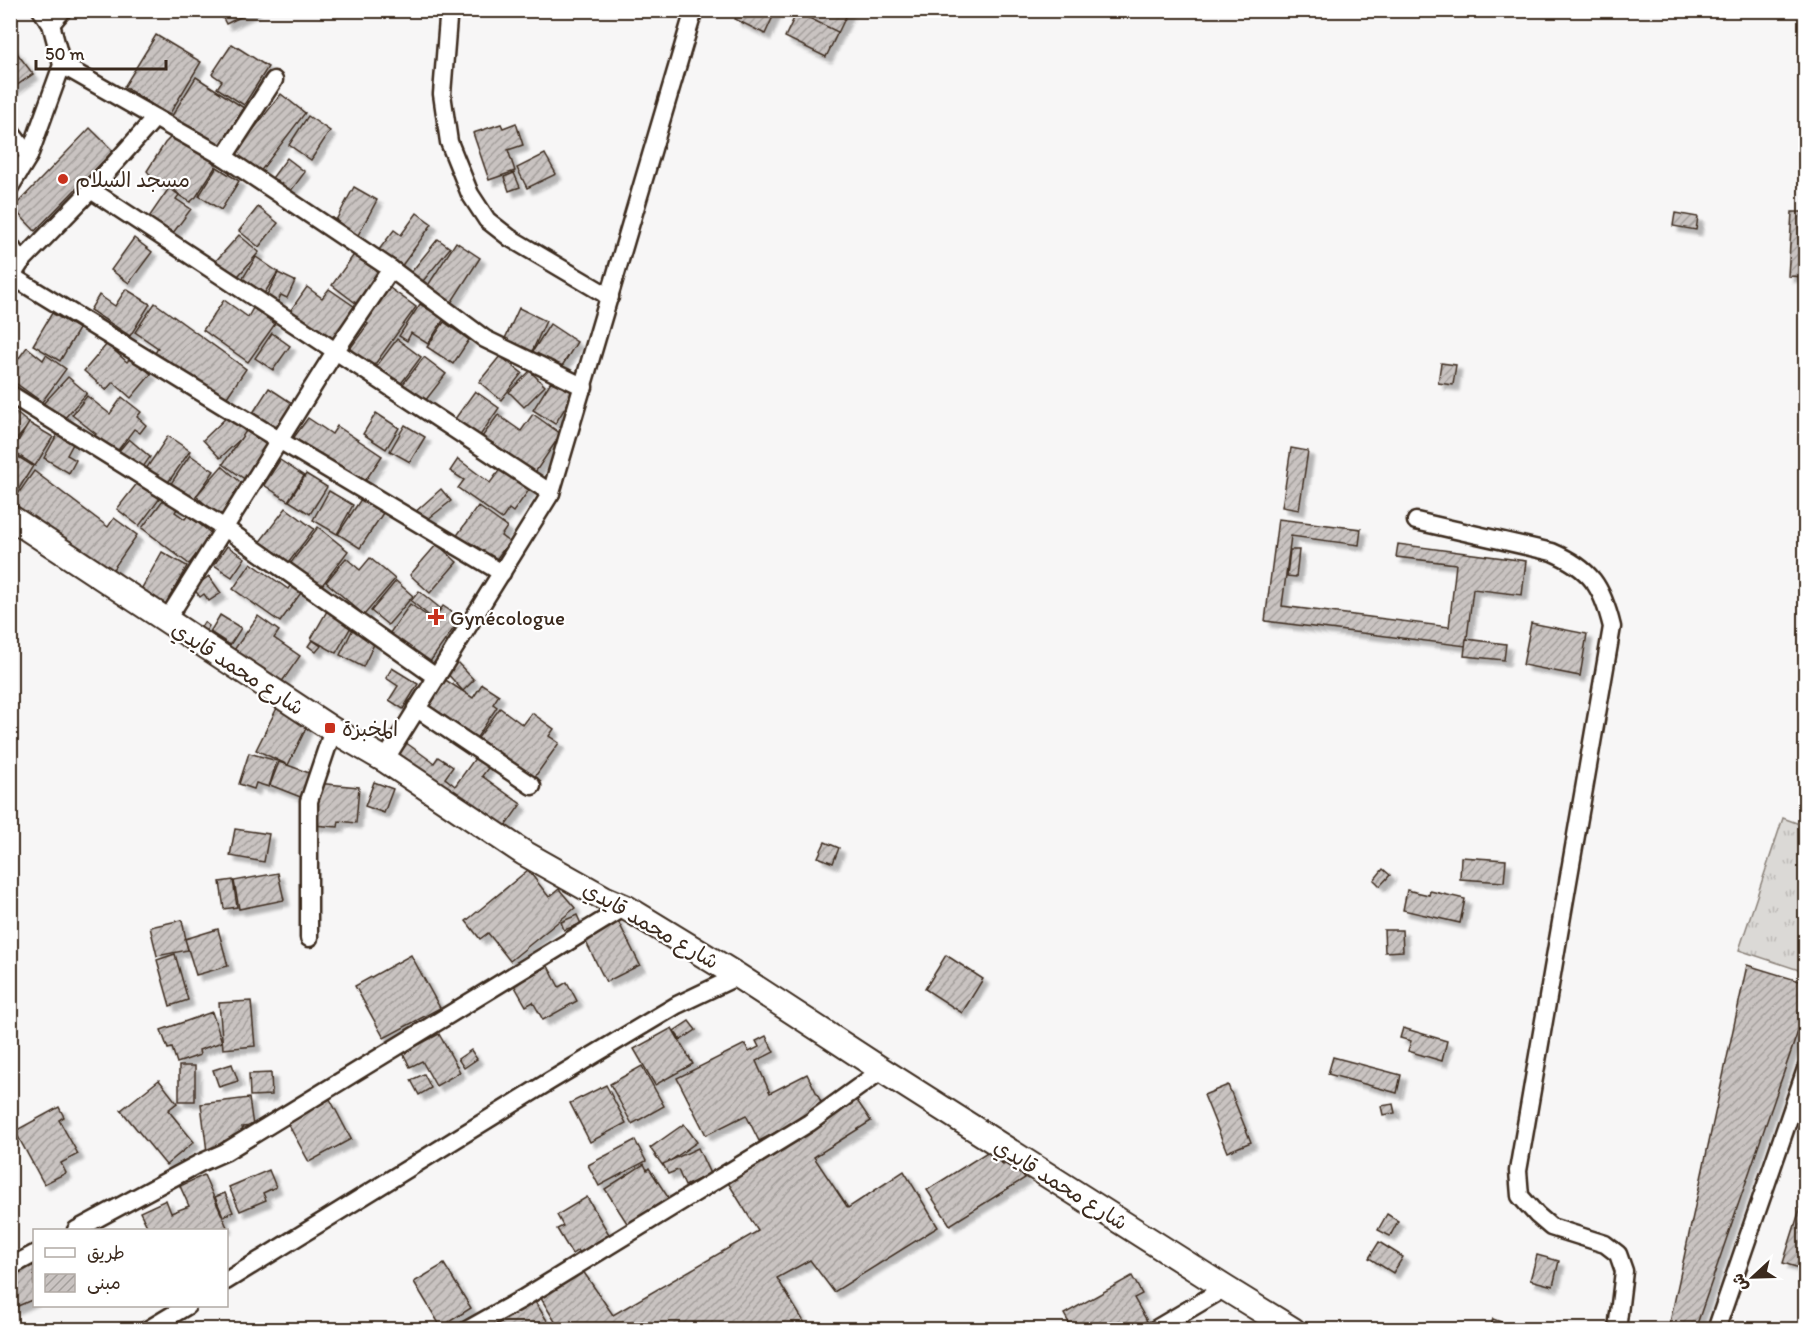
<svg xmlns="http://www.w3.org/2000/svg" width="1816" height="1340" viewBox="0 0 1816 1340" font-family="Itim,'Playpen Sans Arabic',sans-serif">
	<defs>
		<pattern id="grass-tufts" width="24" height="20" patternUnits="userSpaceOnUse" patternTransform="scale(1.5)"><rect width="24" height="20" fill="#dbd9d6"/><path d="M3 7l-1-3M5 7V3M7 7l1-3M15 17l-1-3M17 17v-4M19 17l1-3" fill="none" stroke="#bdbab7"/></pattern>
		<pattern id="building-hatch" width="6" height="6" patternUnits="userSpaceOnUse" patternTransform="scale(1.5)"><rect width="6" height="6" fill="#c9c3c1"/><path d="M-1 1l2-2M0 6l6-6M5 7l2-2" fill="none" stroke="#a49f9c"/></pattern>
		<filter id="shadow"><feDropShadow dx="5.5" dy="5.5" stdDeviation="1.5" flood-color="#0004"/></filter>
	</defs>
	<rect width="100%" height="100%" fill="#f7f6f6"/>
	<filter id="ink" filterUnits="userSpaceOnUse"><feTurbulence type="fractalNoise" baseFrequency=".0167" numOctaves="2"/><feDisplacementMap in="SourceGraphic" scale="12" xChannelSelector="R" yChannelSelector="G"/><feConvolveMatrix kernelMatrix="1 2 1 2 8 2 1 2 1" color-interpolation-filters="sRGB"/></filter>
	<g filter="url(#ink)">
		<polygon fill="url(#grass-tufts)" stroke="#8b827a" stroke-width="1.5" points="1783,818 1805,826 1805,972 1739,950"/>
		<g fill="url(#building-hatch)" stroke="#3b2a1e" stroke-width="1.5" filter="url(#shadow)">
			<polygon points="219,10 255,10 226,24"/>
			<polygon points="739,10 776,10 765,34 735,19"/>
			<polygon points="798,10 849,10 838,33 797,12"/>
			<polygon points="797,12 838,32 826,57 785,37"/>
			<polygon points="156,35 201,62 169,115 124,87"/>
			<polygon points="10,44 33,74 10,90"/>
			<polygon points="232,44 268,67 244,105 217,88 222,81 212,74"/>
			<polygon points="196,77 244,108 218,150 170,119"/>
			<polygon points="281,94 305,113 256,177 232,157"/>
			<polygon points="308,116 330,131 311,160 289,145"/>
			<polygon points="516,123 523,145 508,150 515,171 489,180 473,133 501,124 503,128"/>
			<polygon points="90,128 113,151 35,231 13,208"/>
			<polygon points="174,134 207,155 216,166 196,197 190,202 180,196 167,181 160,187 147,171 165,143"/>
			<polygon points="545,154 556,174 527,188 517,168"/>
			<polygon points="287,158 305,172 287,196 269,182"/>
			<polygon points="217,167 239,181 221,210 199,196"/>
			<polygon points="514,173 520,187 509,191 504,177"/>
			<polygon points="354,187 377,200 358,235 335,222"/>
			<polygon points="169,188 179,195 176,199 191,209 170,237 147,220"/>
			<polygon points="258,207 278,223 259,247 239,231"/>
			<polygon points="1792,212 1806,212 1806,277 1788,276"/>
			<polygon points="417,213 432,224 401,267 378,251 394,230 401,235"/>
			<polygon points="1675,213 1698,217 1696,230 1673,226"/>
			<polygon points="239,235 259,252 233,282 213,264"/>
			<polygon points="134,238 152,252 129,283 111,270"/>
			<polygon points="438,239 450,248 419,286 408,276"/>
			<polygon points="456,242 480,258 449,306 425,290"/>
			<polygon points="358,249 384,268 357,304 332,285"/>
			<polygon points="256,257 278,272 260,300 238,286"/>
			<polygon points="278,273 295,281 287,298 281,295 276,305 265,299"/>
			<polygon points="387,286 416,307 373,367 349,350 368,324 363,321"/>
			<polygon points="307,287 322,298 329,289 358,309 333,345 288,314"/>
			<polygon points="126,289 150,304 130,336 90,310 99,295 115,306"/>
			<polygon points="224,300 248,317 253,308 275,324 248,362 203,330"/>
			<polygon points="155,303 246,369 223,403 154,355 158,348 135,332"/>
			<polygon points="420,304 444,319 428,344 411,333 407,341 399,336"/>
			<polygon points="519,308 546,321 530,356 503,343"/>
			<polygon points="52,313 79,329 60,361 33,345"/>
			<polygon points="444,322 469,340 453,364 427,347"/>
			<polygon points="550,324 577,342 559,371 531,354"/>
			<polygon points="272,333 290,346 273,370 255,358"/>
			<polygon points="397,339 421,357 397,389 373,371"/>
			<polygon points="107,344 127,362 131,357 151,374 131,398 113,382 106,390 84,371"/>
			<polygon points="27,347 43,360 46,355 66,369 42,402 10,379 10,370"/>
			<polygon points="500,356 522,373 501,400 479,382"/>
			<polygon points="424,357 446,374 425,401 403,384"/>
			<polygon points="1441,363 1456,365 1453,385 1438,383"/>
			<polygon points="530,371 545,386 524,407 509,392"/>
			<polygon points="555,375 577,389 555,424 533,410"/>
			<polygon points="68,377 87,393 62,421 43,404"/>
			<polygon points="269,388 295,405 276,435 249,419"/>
			<polygon points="475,391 499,408 477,440 452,423"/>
			<polygon points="87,396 110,414 122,397 141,412 137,417 146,425 140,433 134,429 116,453 94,437 96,434 72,415"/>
			<polygon points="10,408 30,424 10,447"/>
			<polygon points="376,413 399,428 386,449 363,434"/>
			<polygon points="533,414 561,434 534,474 482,437 498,415 521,431"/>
			<polygon points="229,415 247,433 220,458 203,440"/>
			<polygon points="308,418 332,434 337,426 382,456 361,487 292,440"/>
			<polygon points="29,423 53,437 35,466 12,451"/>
			<polygon points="405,425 425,437 410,462 390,451"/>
			<polygon points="246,431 269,447 246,480 223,464"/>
			<polygon points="58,433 74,442 67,455 76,460 69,473 44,458"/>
			<polygon points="168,436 190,451 167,484 146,469"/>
			<polygon points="129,439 150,457 141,470 118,452"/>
			<polygon points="1291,448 1308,451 1299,510 1282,507"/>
			<polygon points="12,453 33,466 10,503 10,477 17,467 10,463"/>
			<polygon points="190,455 214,471 193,501 170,485"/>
			<polygon points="458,459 490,483 503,465 532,486 513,512 509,509 502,519 458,488 464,480 450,471"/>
			<polygon points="280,460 304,476 288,501 264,485"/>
			<polygon points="222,466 246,487 220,517 196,496"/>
			<polygon points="34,471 108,527 114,518 137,535 109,575 11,504"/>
			<polygon points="306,474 327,487 310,514 289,501"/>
			<polygon points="142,477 164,493 139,526 117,509"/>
			<polygon points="441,489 451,501 423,523 414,513"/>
			<polygon points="329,491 353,505 337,534 313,520"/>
			<polygon points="166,496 179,506 175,512 185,519 188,515 212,534 189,564 142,528"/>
			<polygon points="361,499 383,513 360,548 338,534"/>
			<polygon points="478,506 507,527 501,536 509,542 495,561 473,544 468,552 453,541"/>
			<polygon points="286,508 314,529 286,566 258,544"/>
			<polygon points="1278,519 1361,529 1359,545 1291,536 1282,606 1449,627 1456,564 1396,557 1398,544 1526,561 1522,595 1473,589 1466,646 1265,621"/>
			<polygon points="318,527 348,551 320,588 290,564"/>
			<polygon points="437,544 457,562 430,593 410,575"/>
			<polygon points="227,546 245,558 232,577 214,565"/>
			<polygon points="1290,550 1299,550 1296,577 1287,576"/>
			<polygon points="162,552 187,566 163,609 138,595"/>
			<polygon points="346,558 360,570 370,558 395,579 364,615 326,582"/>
			<polygon points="251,563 288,589 292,583 303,590 280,622 233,589"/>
			<polygon points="209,576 221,593 209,601 204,594 200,597 193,588"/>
			<polygon points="396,581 413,596 388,625 371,611"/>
			<polygon points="419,591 440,608 432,618 411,601"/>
			<polygon points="410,604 433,620 443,606 461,618 427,666 387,637"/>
			<polygon points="327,611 352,625 336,653 311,639"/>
			<polygon points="220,615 241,628 230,645 210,632"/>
			<polygon points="258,616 279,631 274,638 300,656 281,683 234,650"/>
			<polygon points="204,622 209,626 202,638 196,635"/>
			<polygon points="1531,623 1587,634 1580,676 1523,665"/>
			<polygon points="353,629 376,640 363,667 340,655"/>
			<polygon points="1466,639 1506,644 1504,660 1464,656"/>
			<polygon points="312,640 321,646 316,652 308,646"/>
			<polygon points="456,661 474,680 463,691 445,671"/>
			<polygon points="392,668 418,684 403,709 389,700 398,686 386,678"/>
			<polygon points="444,679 473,698 482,684 499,695 493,704 497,707 474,742 425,709"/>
			<polygon points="278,706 309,722 288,765 256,750"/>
			<polygon points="500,708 523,725 532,713 554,729 549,736 559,743 534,778 478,738"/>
			<polygon points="1805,730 1806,730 1806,811 1801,811"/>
			<polygon points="405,742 434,763 438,757 453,767 445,778 455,786 478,754 491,764 482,776 521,804 501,832 396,755"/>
			<polygon points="249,753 277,761 269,787 256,783 254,789 239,784"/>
			<polygon points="279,762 312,774 303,798 270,785"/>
			<polygon points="374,782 393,789 384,813 365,806"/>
			<polygon points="316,783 359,787 356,823 339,821 338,827 313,825"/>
			<polygon points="235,829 269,834 264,862 230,856"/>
			<polygon points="825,842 839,848 833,863 818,857"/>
			<polygon points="1461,857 1506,860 1504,882 1460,879"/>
			<polygon points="1383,869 1390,875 1380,886 1374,880"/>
			<polygon points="528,870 549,897 559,889 575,908 510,961 488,933 480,939 466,921"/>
			<polygon points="278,873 284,900 239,909 234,881"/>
			<polygon points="233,880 237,907 224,909 220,882"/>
			<polygon points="1407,890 1429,895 1430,891 1465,899 1460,923 1403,910"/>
			<polygon points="577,915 581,924 564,930 561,922"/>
			<polygon points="616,917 640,965 606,982 582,934"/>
			<polygon points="182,920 188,950 157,956 150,927"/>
			<polygon points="218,929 228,966 196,975 185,939"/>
			<polygon points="1384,930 1402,930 1403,951 1385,952"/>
			<polygon points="175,954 188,1000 170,1006 157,960"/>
			<polygon points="411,955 440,1008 384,1038 355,986"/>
			<polygon points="946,955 983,979 962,1013 925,989"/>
			<polygon points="1747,965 1806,983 1806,1008 1695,1330 1681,1330 1669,1327"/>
			<polygon points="548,966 559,987 567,982 577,1001 543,1020 533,1002 526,1006 514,985"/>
			<polygon points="251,1001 255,1046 223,1049 219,1003"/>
			<polygon points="212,1012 222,1042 199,1050 200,1055 177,1063 172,1048 168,1049 161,1030"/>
			<polygon points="689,1021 696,1030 681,1040 674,1031"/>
			<polygon points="672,1028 693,1064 655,1085 634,1049"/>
			<polygon points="1403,1028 1447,1041 1442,1061 1408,1051 1411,1041 1400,1038"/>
			<polygon points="439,1034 460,1072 436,1086 422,1061 410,1067 403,1053"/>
			<polygon points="766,1036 774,1052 756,1061 770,1093 807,1074 824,1108 759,1141 746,1115 706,1135 677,1078 745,1044 749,1052 759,1047 756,1041"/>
			<polygon points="471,1050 477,1059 464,1068 458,1059"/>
			<polygon points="1333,1057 1401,1075 1397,1093 1328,1074"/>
			<polygon points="232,1064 238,1081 219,1087 213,1070"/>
			<rect x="179" y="1066" width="16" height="35"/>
			<polygon points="642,1066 664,1106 632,1124 610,1084"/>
			<polygon points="271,1073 272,1095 250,1096 249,1074"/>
			<polygon points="424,1074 431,1088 419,1095 411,1080"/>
			<polygon points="159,1080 177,1103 168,1110 194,1142 166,1165 121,1110"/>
			<polygon points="606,1085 626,1123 590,1142 570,1103"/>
			<polygon points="1228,1085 1251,1142 1227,1152 1204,1095"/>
			<polygon points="249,1098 253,1126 242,1127 244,1138 224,1141 225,1150 207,1152 201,1104"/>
			<polygon points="330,1099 351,1139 309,1162 287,1122"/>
			<polygon points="856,1099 871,1121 814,1157 848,1208 904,1171 938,1227 834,1292 810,1260 777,1278 809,1330 560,1330 539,1295 583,1271 613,1315 758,1231 727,1181"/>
			<polygon points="1393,1104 1395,1113 1383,1115 1381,1106"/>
			<polygon points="59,1107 64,1117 59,1120 78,1154 61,1163 66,1173 44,1184 15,1131"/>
			<polygon points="684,1124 697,1142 663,1166 650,1148"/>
			<polygon points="635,1140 646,1161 599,1186 588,1165"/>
			<polygon points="698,1148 710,1174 685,1186 678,1170 668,1174 663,1164"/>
			<polygon points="992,1149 1003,1165 1013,1159 1025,1178 950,1225 927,1190"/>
			<polygon points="644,1164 647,1170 649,1168 673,1205 632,1231 605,1189"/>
			<polygon points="269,1170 276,1187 263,1193 266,1200 240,1211 229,1187"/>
			<polygon points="204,1175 227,1227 220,1230 149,1230 140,1212 166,1200 171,1213 189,1206 180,1186"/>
			<polygon points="1806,1191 1806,1211 1800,1209"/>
			<polygon points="225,1193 233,1212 223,1216 215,1197"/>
			<polygon points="587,1197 613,1241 584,1259 578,1250 572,1254 557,1229 563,1226 557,1215"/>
			<polygon points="1800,1209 1806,1211 1806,1270 1783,1263"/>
			<polygon points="1387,1214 1398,1221 1390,1236 1378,1230"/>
			<polygon points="1379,1242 1403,1257 1393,1273 1369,1258"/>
			<polygon points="1537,1255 1559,1261 1553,1286 1530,1280"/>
			<polygon points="34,1263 34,1299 11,1309 10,1274"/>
			<polygon points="444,1264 471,1308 441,1327 414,1282"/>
			<polygon points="1132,1276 1142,1294 1134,1298 1147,1321 1132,1330 1073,1330 1064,1314"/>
			<polygon points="534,1300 553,1330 487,1330"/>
			<polygon points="1493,1319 1520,1329 1520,1330 1489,1330"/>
		</g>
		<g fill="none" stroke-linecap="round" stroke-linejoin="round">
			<defs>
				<g id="minor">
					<polyline points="445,10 448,19 442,94 449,142 470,194 487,220 510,238 610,297"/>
					<polyline points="51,24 63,10"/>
					<polyline points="62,65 224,157 391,269 485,339 584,387"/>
					<polyline points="10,131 29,156 10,187"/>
					<polyline points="29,156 62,65 51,24 41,10"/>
					<polyline points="224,157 274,80"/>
					<polyline points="91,190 551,493"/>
					<polyline points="10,245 21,262"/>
					<polyline points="10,275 279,440 502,573"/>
					<polyline points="10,279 21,262 91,190 155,118"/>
					<polyline points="10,394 225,528 436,677"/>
					<path d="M 1416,521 L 1552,552 C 1591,569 1602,586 1612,627 L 1518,1171 L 1520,1196 L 1537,1215 L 1551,1227 L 1605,1244 L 1618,1254 L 1624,1271 L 1617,1330"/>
					<polyline points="166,621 336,350 391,269"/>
					<polyline points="416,708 532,786"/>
					<polyline points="385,760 551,493 694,10"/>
					<polyline points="309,938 309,801 333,730"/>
					<polyline points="76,1230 200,1163 225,1152 625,907"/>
					<polyline points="10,1267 34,1254"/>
					<polyline points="226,1281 550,1081 677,1005 738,976"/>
					<polyline points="147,1330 187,1306"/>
					<polyline points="467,1330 522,1299 809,1123 882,1070"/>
					<polyline points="1154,1330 1225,1288"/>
					<polyline points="1716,1330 1806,1069"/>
				</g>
				<polyline id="secondary" points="10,517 333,730 385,760 524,853 604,898 625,907 738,976 882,1070 1225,1288 1293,1330"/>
			</defs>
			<use href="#minor" stroke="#3b2a1e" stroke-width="21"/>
			<use href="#secondary" stroke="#3b2a1e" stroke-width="28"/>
			<use href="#minor" stroke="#fff" stroke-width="16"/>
			<use href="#secondary" stroke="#fff" stroke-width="24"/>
		</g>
	</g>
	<g fill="#c8321e" stroke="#fff" stroke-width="2">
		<circle cx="63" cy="179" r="6"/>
		<path d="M433 608h6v6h6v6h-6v6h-6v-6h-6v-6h6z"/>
		<rect x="324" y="722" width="12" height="12" rx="3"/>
	</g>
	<g text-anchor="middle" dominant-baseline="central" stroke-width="4.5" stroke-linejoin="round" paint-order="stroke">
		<g font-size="21" fill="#3b2a1e" stroke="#fff" text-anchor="start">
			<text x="75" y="179">مسجد السلام</text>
			<text x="450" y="617">Gynécologue</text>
			<text x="342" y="728">المخبزة</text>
		</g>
		<g font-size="21" fill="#3b2a1e" stroke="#fff">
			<text transform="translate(238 668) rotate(33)">شارع محمد قايدي</text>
			<text transform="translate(651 925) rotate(30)">شارع محمد قايدي</text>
			<text transform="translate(1061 1184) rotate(32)">شارع محمد قايدي</text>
		</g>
	</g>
	<rect width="1816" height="1340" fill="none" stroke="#fff" stroke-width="36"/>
	<rect x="18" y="18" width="1780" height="1304" fill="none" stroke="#3b2a1e" stroke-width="2" filter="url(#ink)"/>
	<rect x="33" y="1229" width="195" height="78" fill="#ffffff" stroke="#b1aaa5" stroke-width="1.5"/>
	<rect x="45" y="1248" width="30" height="9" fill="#ffffff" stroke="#b1aaa5" stroke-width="1.5"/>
	<text x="87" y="1259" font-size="18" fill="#3b2a1e">طريق</text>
	<rect x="45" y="1274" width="30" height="18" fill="url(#building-hatch)" stroke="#b1aaa5" stroke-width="1.5"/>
	<text x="87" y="1289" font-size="18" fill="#3b2a1e">مبنى</text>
	<g transform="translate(1753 1277) rotate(248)" stroke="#ffffff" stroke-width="4.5" paint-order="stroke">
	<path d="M0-4.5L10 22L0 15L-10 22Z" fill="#3b2a1e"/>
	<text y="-9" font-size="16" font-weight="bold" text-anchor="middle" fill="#3b2a1e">ش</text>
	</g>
	<path d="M36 60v9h130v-9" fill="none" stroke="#3b2a1e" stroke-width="3"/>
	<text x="45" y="60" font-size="18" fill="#3b2a1e" stroke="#ffffff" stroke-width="4.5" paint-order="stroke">50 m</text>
</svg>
